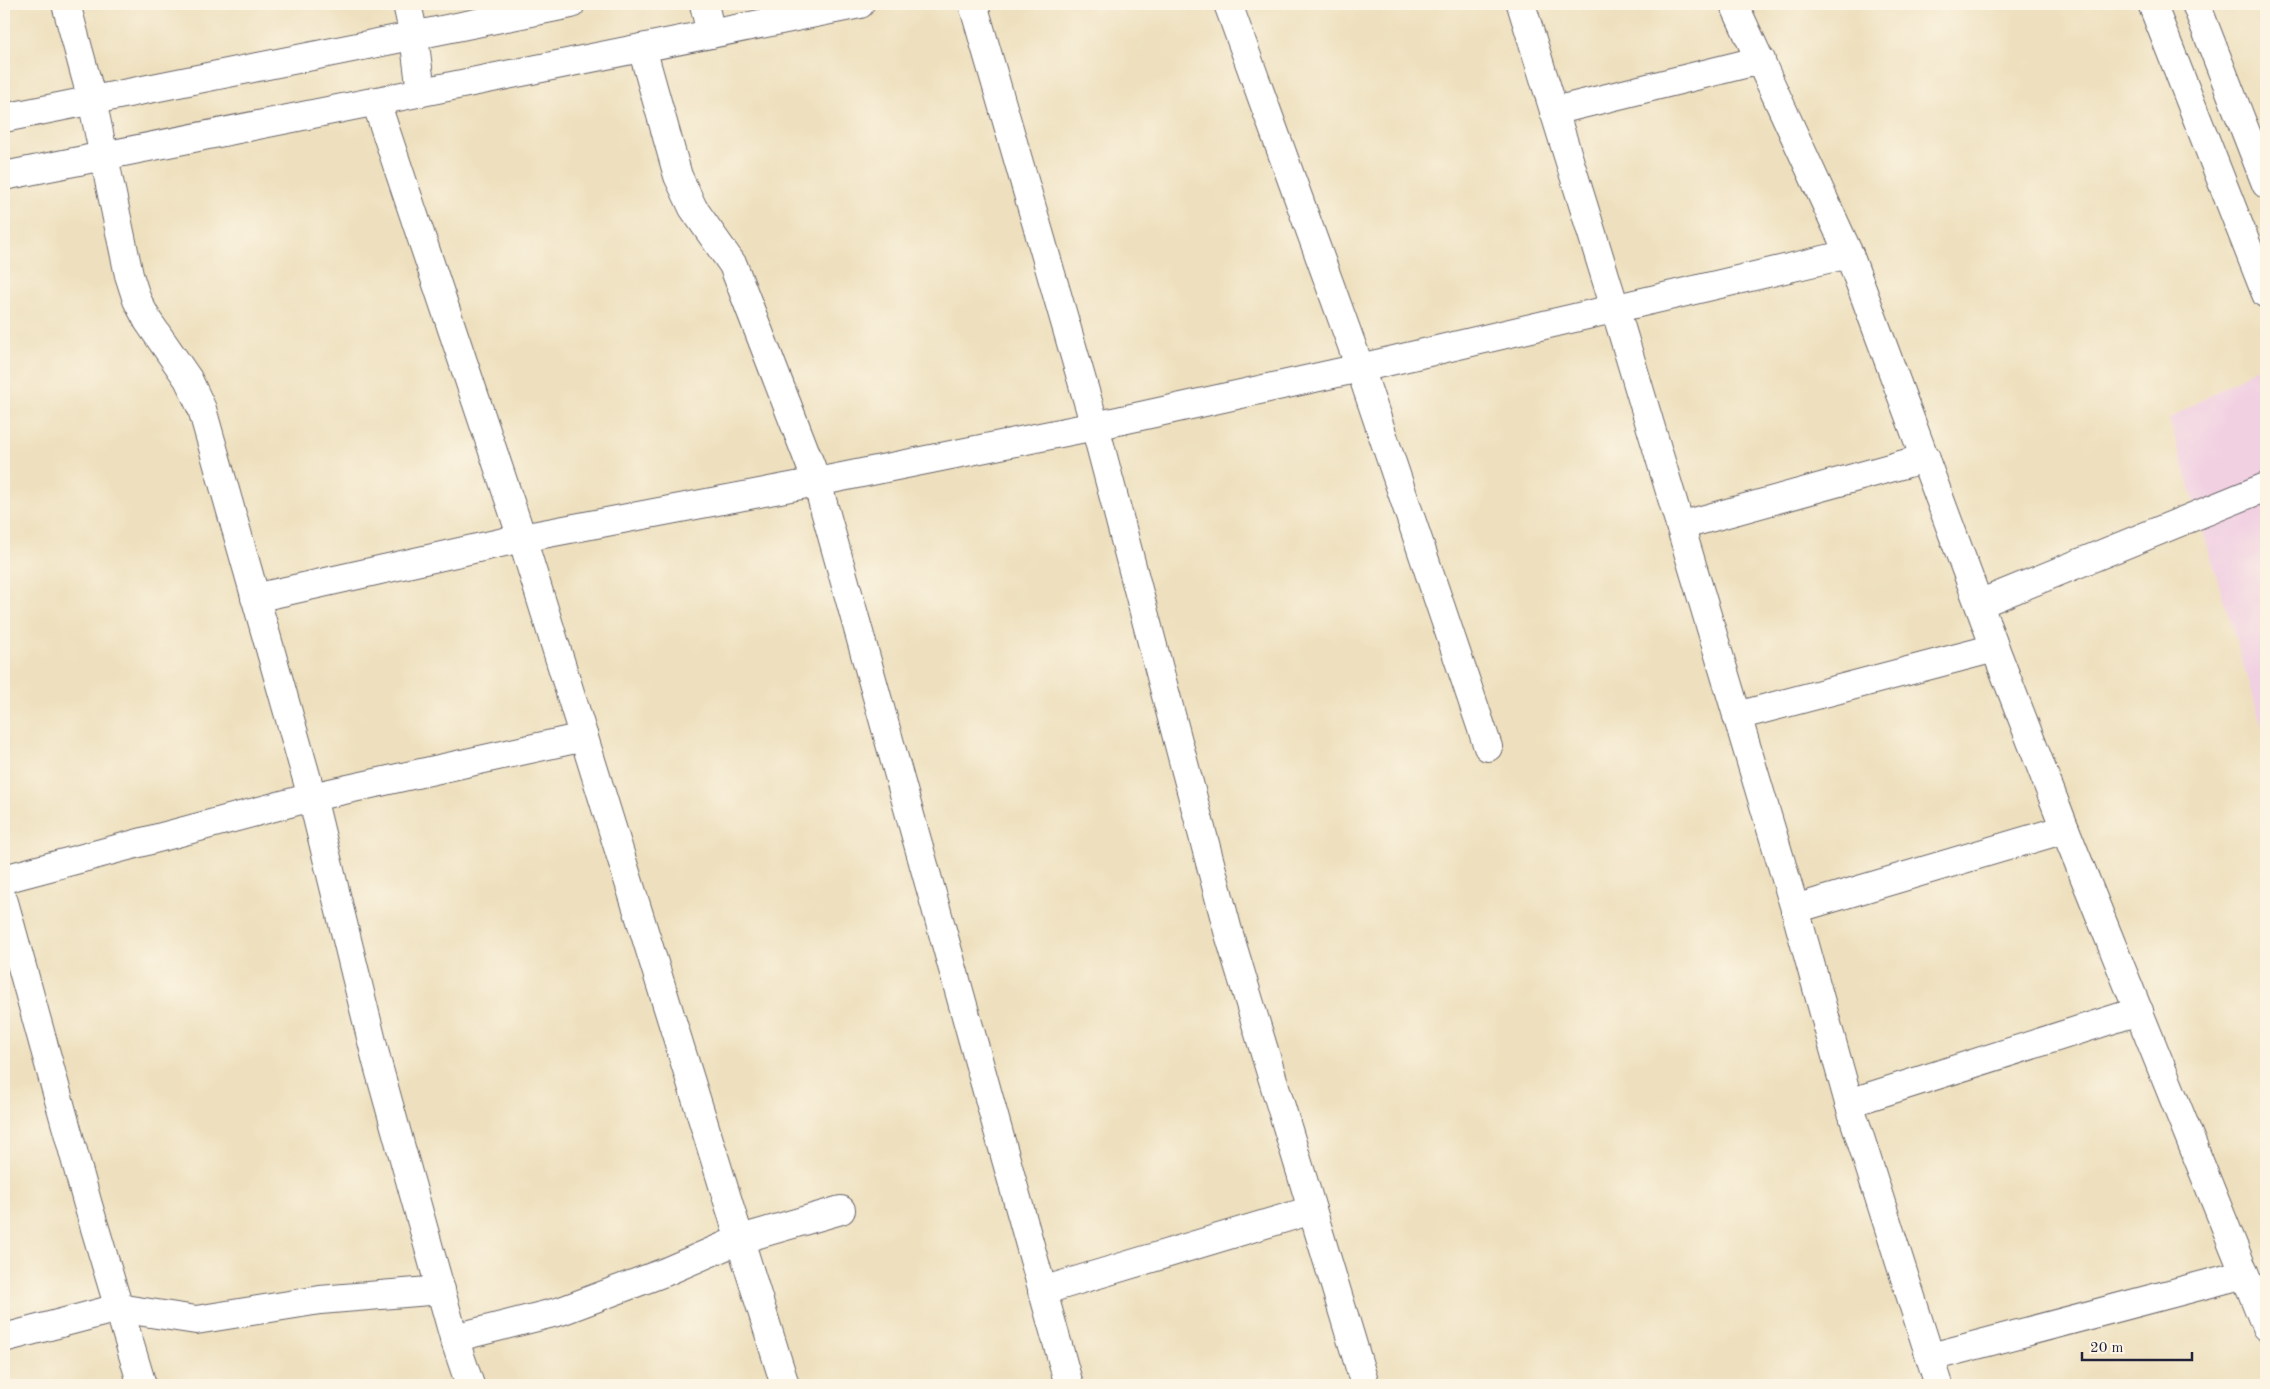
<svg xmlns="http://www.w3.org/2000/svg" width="2270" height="1389" viewBox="0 0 2270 1389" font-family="'Old Standard TT',serif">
	<rect width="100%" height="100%" fill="#fcf5e5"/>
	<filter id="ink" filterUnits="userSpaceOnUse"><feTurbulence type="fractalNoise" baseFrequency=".02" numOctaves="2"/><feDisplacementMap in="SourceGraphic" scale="10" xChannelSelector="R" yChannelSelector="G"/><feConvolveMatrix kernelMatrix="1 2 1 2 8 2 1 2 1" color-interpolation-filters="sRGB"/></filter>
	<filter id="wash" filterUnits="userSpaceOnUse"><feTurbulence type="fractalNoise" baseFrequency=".0096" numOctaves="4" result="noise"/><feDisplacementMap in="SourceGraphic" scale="20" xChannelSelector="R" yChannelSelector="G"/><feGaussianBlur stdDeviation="1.12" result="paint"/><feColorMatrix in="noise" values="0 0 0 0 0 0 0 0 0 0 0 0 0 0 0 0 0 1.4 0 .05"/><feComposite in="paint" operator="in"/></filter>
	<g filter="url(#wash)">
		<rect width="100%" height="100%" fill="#eee0be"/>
		<polygon fill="#f1d0e2" points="2266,363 2266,740 2169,419"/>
	</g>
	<g filter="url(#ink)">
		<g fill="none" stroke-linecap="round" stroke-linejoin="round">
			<defs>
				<g id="street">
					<polyline points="66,4 92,100 129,275 137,300 148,321 188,379 202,409 312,797 377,1062 454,1338 470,1385"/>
					<polyline points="407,4 414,36 421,92"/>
					<polyline points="704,4 711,34"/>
					<polyline points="973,4 1095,426 1228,931 1365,1385"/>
					<polyline points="1228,4 1360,368 1488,747"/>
					<polyline points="1521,4 1615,308 1795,909 1849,1103 1939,1385"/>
					<polyline points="1734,4 1849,254 1995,648 2065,829 2266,1327"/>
					<polyline points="642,48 678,176 693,208 733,265 817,482 1069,1385"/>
					<polyline points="376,102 522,538 785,1385"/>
					<polyline points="1554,111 1761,60"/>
					<polyline points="1680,526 1926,458"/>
					<polyline points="255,598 522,538 817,482 1095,426 1360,368 1849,254"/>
					<polyline points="1979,604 2266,487"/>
					<polyline points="1737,716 1995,648"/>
					<polyline points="4,879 312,797 584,737"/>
					<polyline points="4,902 88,1205 142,1385"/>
					<polyline points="1795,909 2065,829"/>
					<polyline points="1849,1103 2139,1011"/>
					<polyline points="1042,1291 1312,1210"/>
					<polyline points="4,1338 118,1308 196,1320 320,1300 441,1290"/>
					<polyline points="454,1338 561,1311 665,1272 741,1239 841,1210"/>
					<polyline points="1931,1357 2245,1274"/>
				</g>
				<g id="secondary">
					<polyline points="2152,4 2266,294"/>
					<polyline points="2196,4 2266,184"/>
					<polyline points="4,118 571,4"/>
					<polyline points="4,176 860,4"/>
				</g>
			</defs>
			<use href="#street" stroke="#696469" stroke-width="30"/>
			<use href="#secondary" stroke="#696469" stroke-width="30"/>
			<use href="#street" stroke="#fff" stroke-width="28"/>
			<use href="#secondary" stroke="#fff" stroke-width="28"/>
		</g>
	</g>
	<rect width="2270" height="1389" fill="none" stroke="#fcf5e5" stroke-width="20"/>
	<path d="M2082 1352v8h110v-8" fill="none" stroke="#22223b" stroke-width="2.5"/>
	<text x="2090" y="1352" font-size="15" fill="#22223b" stroke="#fcf5e5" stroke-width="4" paint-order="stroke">20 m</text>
</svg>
